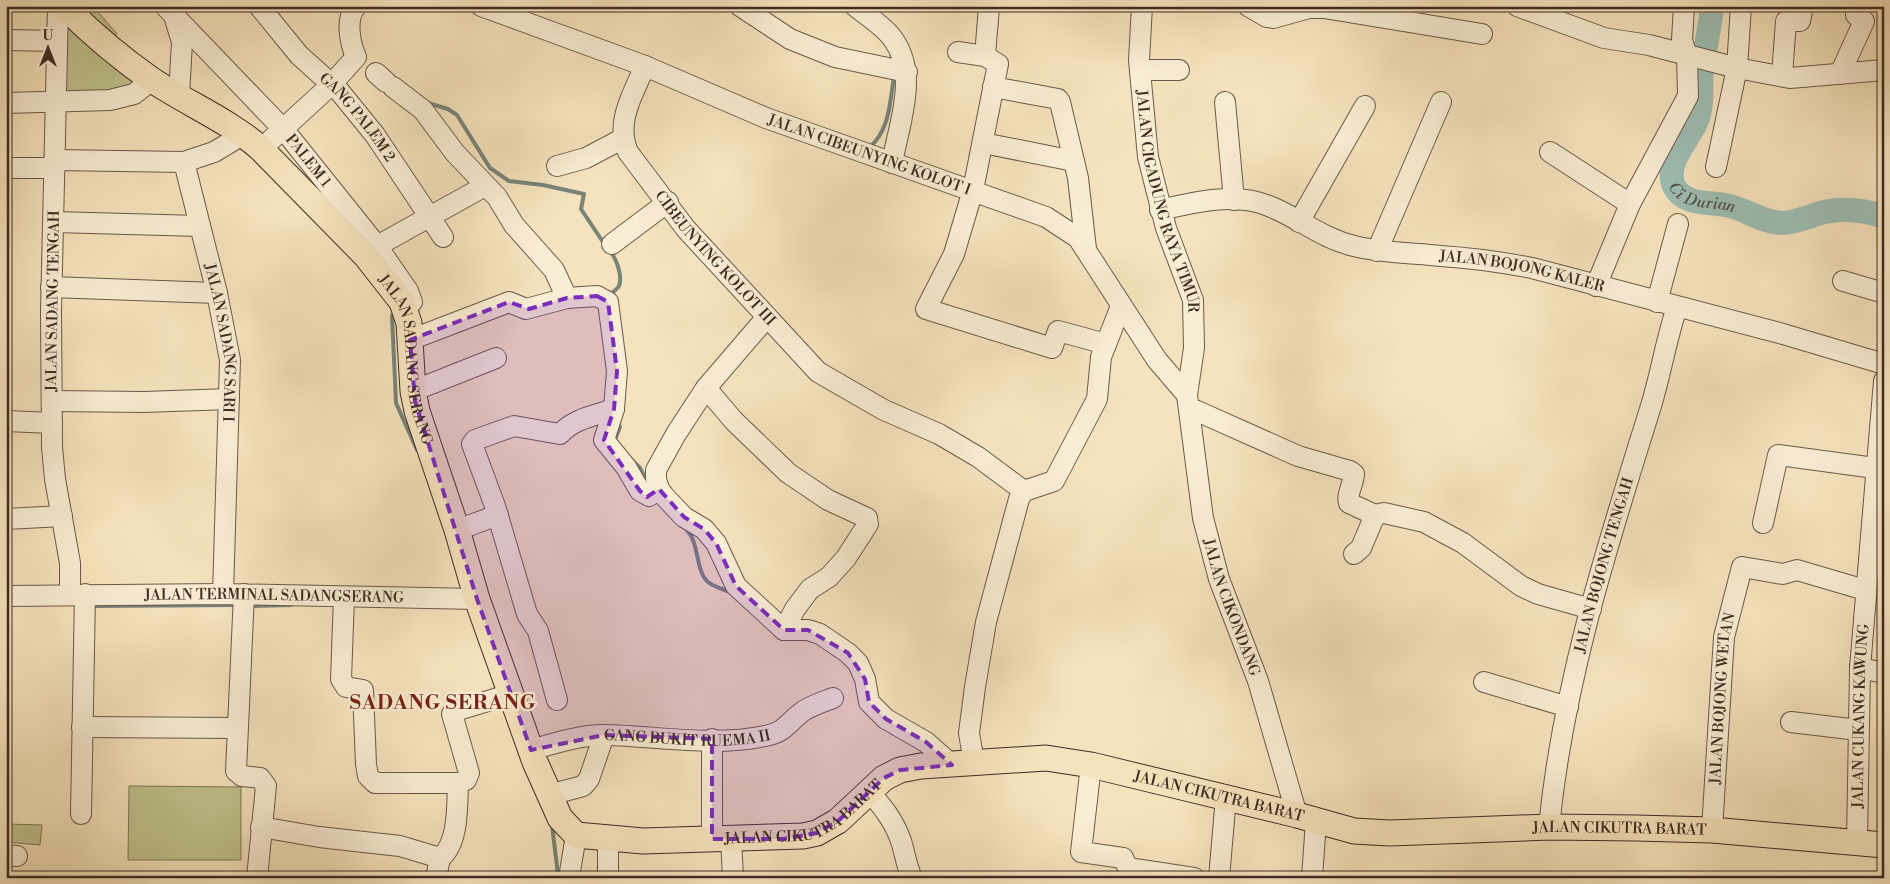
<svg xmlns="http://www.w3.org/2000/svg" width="1890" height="884" viewBox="0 0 1890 884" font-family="'Libre Bodoni',serif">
	<rect width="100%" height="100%" fill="#f6e3bd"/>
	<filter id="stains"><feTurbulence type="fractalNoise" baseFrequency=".004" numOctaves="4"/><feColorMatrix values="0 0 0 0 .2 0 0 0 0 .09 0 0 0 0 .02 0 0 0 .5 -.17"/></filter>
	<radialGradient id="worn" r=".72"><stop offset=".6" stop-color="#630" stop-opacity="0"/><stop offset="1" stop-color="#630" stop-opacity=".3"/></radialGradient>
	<g fill="#c0c38e" stroke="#7e7859">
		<polygon points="70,6 93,6 117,34 109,40"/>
		<polygon points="62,8 146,79 133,90 58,99"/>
		<polygon points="129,786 241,787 241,860 128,860"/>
		<polygon points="6,824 42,825 40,845 6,842"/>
	</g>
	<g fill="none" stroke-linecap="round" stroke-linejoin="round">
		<g stroke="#77847a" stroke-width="4">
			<polyline points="428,103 448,109 457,115 490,168 509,181 543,185 584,194 581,209 605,245"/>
			<path d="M 869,148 C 890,130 890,102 894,76"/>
			<path d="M 610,251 C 616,258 623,276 619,286 C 617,289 613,292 610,295"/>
			<polyline points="392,315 396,403 417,450"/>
			<polyline points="614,442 620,427 617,421"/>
			<polyline points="633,461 640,468 648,484"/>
			<path d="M 686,529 C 700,543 695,571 708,582 C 714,587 723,589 730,592"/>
			<polyline points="94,606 235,605"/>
			<polyline points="250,606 291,605"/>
			<polyline points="552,825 558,875"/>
		</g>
		<path stroke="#9dbeb4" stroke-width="24" id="s1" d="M 1712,6 C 1710,28 1705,49 1702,70 C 1700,89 1704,105 1696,123 C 1688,141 1664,164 1674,186 C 1683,205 1709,202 1725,205 C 1745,208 1762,223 1783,223 C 1797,222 1810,216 1824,212 C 1844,208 1865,210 1884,217"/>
		<defs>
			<g id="minor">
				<polyline points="58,6 51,312 52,447 55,479 70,563 70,594"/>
				<path id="s2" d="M 165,6 L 284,130 L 377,246 L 408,291 L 412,302"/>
				<path id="s3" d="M 259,6 L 299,55 L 340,92 L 375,135 L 443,237"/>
				<path id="s4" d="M 481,6 L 645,66 L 766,118 L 1046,217 L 1078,238 L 1157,360 L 1187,395"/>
				<polyline points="740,6 790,39 835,57 907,72"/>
				<path d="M 855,6 C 867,16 884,26 893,39 C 919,74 899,124 892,163"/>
				<path id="s5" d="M 1142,6 L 1139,60 L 1148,157 L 1166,228 L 1193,300 L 1194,348 L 1187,395 L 1203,518 L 1219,579 L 1258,681 L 1297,815"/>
				<polyline points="1248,6 1267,17 1273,18 1309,8 1324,8 1482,34"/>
				<polyline points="1517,6 1604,38 1649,45 1737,68 1790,78 1884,70"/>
				<polyline points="175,19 182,42 179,96"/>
				<polyline points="6,40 57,41"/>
				<polyline points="958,52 985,56 998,64 973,190 954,254 926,309 1052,348 1058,331 1106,344"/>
				<polyline points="985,56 989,6"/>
				<path id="s6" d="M 645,66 C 633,94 615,122 628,152 L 686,229 L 818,372 L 884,410 L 939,434 L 978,457 L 1024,491"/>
				<polyline points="1140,70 1179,70"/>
				<polyline points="376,73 386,82"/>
				<polyline points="1840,74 1864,21 1856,15"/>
				<polyline points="1782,76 1786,21 1800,21 1803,6"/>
				<polyline points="393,87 423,110 455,153 497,197 514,225 554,270 567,298"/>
				<polyline points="993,87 1058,99 1060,102 1078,178 1086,249"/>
				<polyline points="1225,102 1234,200"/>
				<polyline points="6,103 110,100 134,94 152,80"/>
				<polyline points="983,143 1074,161"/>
				<path d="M 261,149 L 331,85 L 356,57 C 350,43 345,19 356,6"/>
				<polyline points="1550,152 1630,204 1596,286"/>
				<polyline points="55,160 184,162 214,152 244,134"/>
				<path id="s7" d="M 184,162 L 217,293 L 230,360 L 223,594"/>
				<polyline points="557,166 586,158 622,139"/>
				<polyline points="1716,167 1737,68 1741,6"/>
				<polyline points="6,168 55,168"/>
				<polyline points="1630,204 1688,96 1687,56 1682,40 1684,6"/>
				<path id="s8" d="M 1160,210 C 1194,202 1236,192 1269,206 C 1299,218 1321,238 1354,246 C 1383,253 1412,253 1441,256 C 1472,258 1501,262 1532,268 L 1783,334 L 1884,364"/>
				<polyline points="54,222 200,226"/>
				<polyline points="1299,222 1365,106"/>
				<polyline points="612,244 668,202"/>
				<polyline points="377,246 485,186"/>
				<polyline points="1377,251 1441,102"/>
				<polyline points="1843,281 1884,293"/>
				<polyline points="51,287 217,293"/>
				<polyline points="1657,302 1678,224"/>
				<polyline points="767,317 706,388 676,434 656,470 656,479 659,489 665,497 684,517 704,529 716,543 736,586 784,630"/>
				<polyline points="410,340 509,302 526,309 567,298 597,296 608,302 617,371 614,409 604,440 626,467 640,491 649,496 659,489"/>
				<polyline points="706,388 734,421 788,473 828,500 867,518 868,524 846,558 829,577 810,589 795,609 784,630"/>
				<polyline points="413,391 496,358"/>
				<polyline points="52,401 144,402 229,399"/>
				<path d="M 1190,410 L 1197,411 L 1298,456 L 1350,471 L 1354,474 C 1354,483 1346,494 1349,503 L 1375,515 L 1384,513 L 1424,522 L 1463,543 L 1521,586 L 1538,594 L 1591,609"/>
				<polyline points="6,421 52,423"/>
				<polyline points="6,519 62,516"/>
				<polyline points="1763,523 1778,455 1875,468"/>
				<polyline points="457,530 498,515"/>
				<polyline points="1354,554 1361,548 1375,515"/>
				<polyline points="244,594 236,771 242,776 260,778 266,786 257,878"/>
				<path id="s9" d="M 6,596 L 223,594 L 477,599"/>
				<polyline points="344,597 341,679 346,687 363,690 366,764 368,776 375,783 458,783 466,780 469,773 452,714 455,711 511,694"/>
				<polyline points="784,630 808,630 820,634 848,653 858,663 865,679 869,702 886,719 926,742 952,765"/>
				<polyline points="1860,668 1884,673"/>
				<polyline points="1484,682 1568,707"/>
				<path d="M 557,700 L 538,631 L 527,614 L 495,506 L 472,444 L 475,440 L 514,426 L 560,434 C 575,418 594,416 614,409"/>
				<polyline points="1791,722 1858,730"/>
				<polyline points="82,727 237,728"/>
				<polyline points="712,739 712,839"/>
				<path id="s10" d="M 531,750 C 555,743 580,735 605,735 C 657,736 713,747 765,736 C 786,732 787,723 802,712 C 810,706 823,702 833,698"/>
				<polyline points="974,763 969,733 975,687 986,622 1019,499 1024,491 1054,481 1097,399 1101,357 1121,306"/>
				<polyline points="1091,765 1081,852 1123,858 1128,868 1194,878"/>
				<path d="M 868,792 C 882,804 895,823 901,841 C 905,853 906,865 912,878"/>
				<polyline points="549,795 583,786 589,779 604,735"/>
				<polyline points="81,814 85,594"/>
				<polyline points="261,827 319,837 400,846 440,858"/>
				<path id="s11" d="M 1549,827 C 1563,683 1608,543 1651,406 C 1661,373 1666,340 1677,307"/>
				<path id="s12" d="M 1712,830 L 1724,637 L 1742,567 L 1783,574 L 1797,570 L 1865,590"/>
				<polyline points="731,838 733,878"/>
				<path id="s13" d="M 1857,842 L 1860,668 L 1884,381"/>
				<polyline points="6,855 17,856"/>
				<path d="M 436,878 L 440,858 C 459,844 457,805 458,783"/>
				<polyline points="569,878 576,835"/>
				<polyline points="608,878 608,838"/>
				<polyline points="1219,878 1226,797"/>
				<polyline points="1312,878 1316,821"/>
			</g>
			<g id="major">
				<path id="s14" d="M 64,6 C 91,33 120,58 152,80 C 188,104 228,120 261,149 L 366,256 L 402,302 L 409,323 L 413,391 L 417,411 L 457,530 L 477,599 L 535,762 L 560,818 L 576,835 L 643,841 L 803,836 L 817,833 L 838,821 L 884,778 L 900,770 L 921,766 L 1046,758 L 1091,765 L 1297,815 L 1354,831 L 1390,833 L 1549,827 L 1636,828 L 1712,830 L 1884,845"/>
			</g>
		</defs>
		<use href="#minor" stroke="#6b5a4a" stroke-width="22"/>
		<use href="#major" stroke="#3d2c24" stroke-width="27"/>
		<use href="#minor" stroke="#f9edd4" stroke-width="20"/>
		<use href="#major" stroke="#f6e3bd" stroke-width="25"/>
	</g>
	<path fill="#7b2cbf" fill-opacity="0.2" stroke="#7b2cbf" stroke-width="4" stroke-dasharray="10 6" stroke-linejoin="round" d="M 597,296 L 608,302 L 617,371 L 614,409 L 604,440 L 640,491 L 647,497 L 659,489 L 684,517 L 704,529 L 716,543 L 736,586 L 784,630 L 808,630 L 848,653 L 865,679 L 869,702 L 886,719 L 926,742 L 952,765 L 900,770 L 884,778 L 838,821 L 817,833 L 783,839 L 712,839 L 712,739 L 604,735 L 531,750 L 477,599 L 415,401 L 410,340 L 509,302 L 529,309 L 567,298 Z"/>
	<g text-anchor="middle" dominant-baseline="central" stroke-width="4.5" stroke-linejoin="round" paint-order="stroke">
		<g font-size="15" fill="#3d2c24" stroke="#f9edd4">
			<text stroke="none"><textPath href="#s3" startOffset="149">GANG PALEM 2</textPath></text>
			<text stroke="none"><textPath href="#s4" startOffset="416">JALAN CIBEUNYING KOLOT I</textPath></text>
			<text stroke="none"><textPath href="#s2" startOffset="211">PALEM 1</textPath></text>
			<text stroke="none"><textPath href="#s5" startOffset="199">JALAN CIGADUNG RAYA TIMUR</textPath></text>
			<text stroke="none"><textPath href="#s6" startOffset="228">CIBEUNYING KOLOT III</textPath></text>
			<text stroke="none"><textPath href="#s8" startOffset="375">JALAN BOJONG KALER</textPath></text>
			<text transform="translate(53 301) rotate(-89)">JALAN SADANG TENGAH</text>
			<text stroke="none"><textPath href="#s7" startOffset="185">JALAN SADANG SARI I</textPath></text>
			<text stroke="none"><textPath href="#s14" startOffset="509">JALAN SADANG SERANG</textPath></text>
			<text stroke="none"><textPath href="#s11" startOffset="268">JALAN BOJONG TENGAH</textPath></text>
			<text stroke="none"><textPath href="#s9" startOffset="268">JALAN TERMINAL SADANGSERANG</textPath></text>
			<text stroke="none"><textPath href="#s5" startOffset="615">JALAN CIKONDANG</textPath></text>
			<text stroke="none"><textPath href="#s12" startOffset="132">JALAN BOJONG WETAN</textPath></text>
			<text stroke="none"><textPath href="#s13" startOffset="126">JALAN CUKANG KAWUNG</textPath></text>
			<text stroke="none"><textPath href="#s10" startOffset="158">GANG BUKIT RUEMA II</textPath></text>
			<text stroke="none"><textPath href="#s14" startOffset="1689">JALAN CIKUTRA BARAT</textPath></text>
			<text stroke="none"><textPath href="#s14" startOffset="1254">JALAN CIKUTRA BARAT</textPath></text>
			<text stroke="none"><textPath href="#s14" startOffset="2094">JALAN CIKUTRA BARAT</textPath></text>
		</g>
		<g font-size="16" font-style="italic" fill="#555048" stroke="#f9edd4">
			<text stroke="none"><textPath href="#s1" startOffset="220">Ci Durian</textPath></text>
		</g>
		<g font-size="20" font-weight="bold" letter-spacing="1" fill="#7a1f14" stroke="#f9edd4">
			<text x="443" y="703">SADANG SERANG</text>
		</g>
	</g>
	<rect width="1890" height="884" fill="none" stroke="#f6e3bd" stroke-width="25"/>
	<rect x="8" y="8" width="1875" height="869" fill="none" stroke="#3d2c24" stroke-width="2.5"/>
	<rect x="12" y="12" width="1865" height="859" fill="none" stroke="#3d2c24"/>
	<g transform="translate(48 48)" stroke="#f9edd4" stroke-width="4" paint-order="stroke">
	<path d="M0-4L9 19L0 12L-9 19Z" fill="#3d2c24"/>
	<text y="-8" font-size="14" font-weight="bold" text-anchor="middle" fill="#3d2c24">U</text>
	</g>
	<rect width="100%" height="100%" filter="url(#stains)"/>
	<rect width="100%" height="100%" fill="url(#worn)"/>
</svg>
